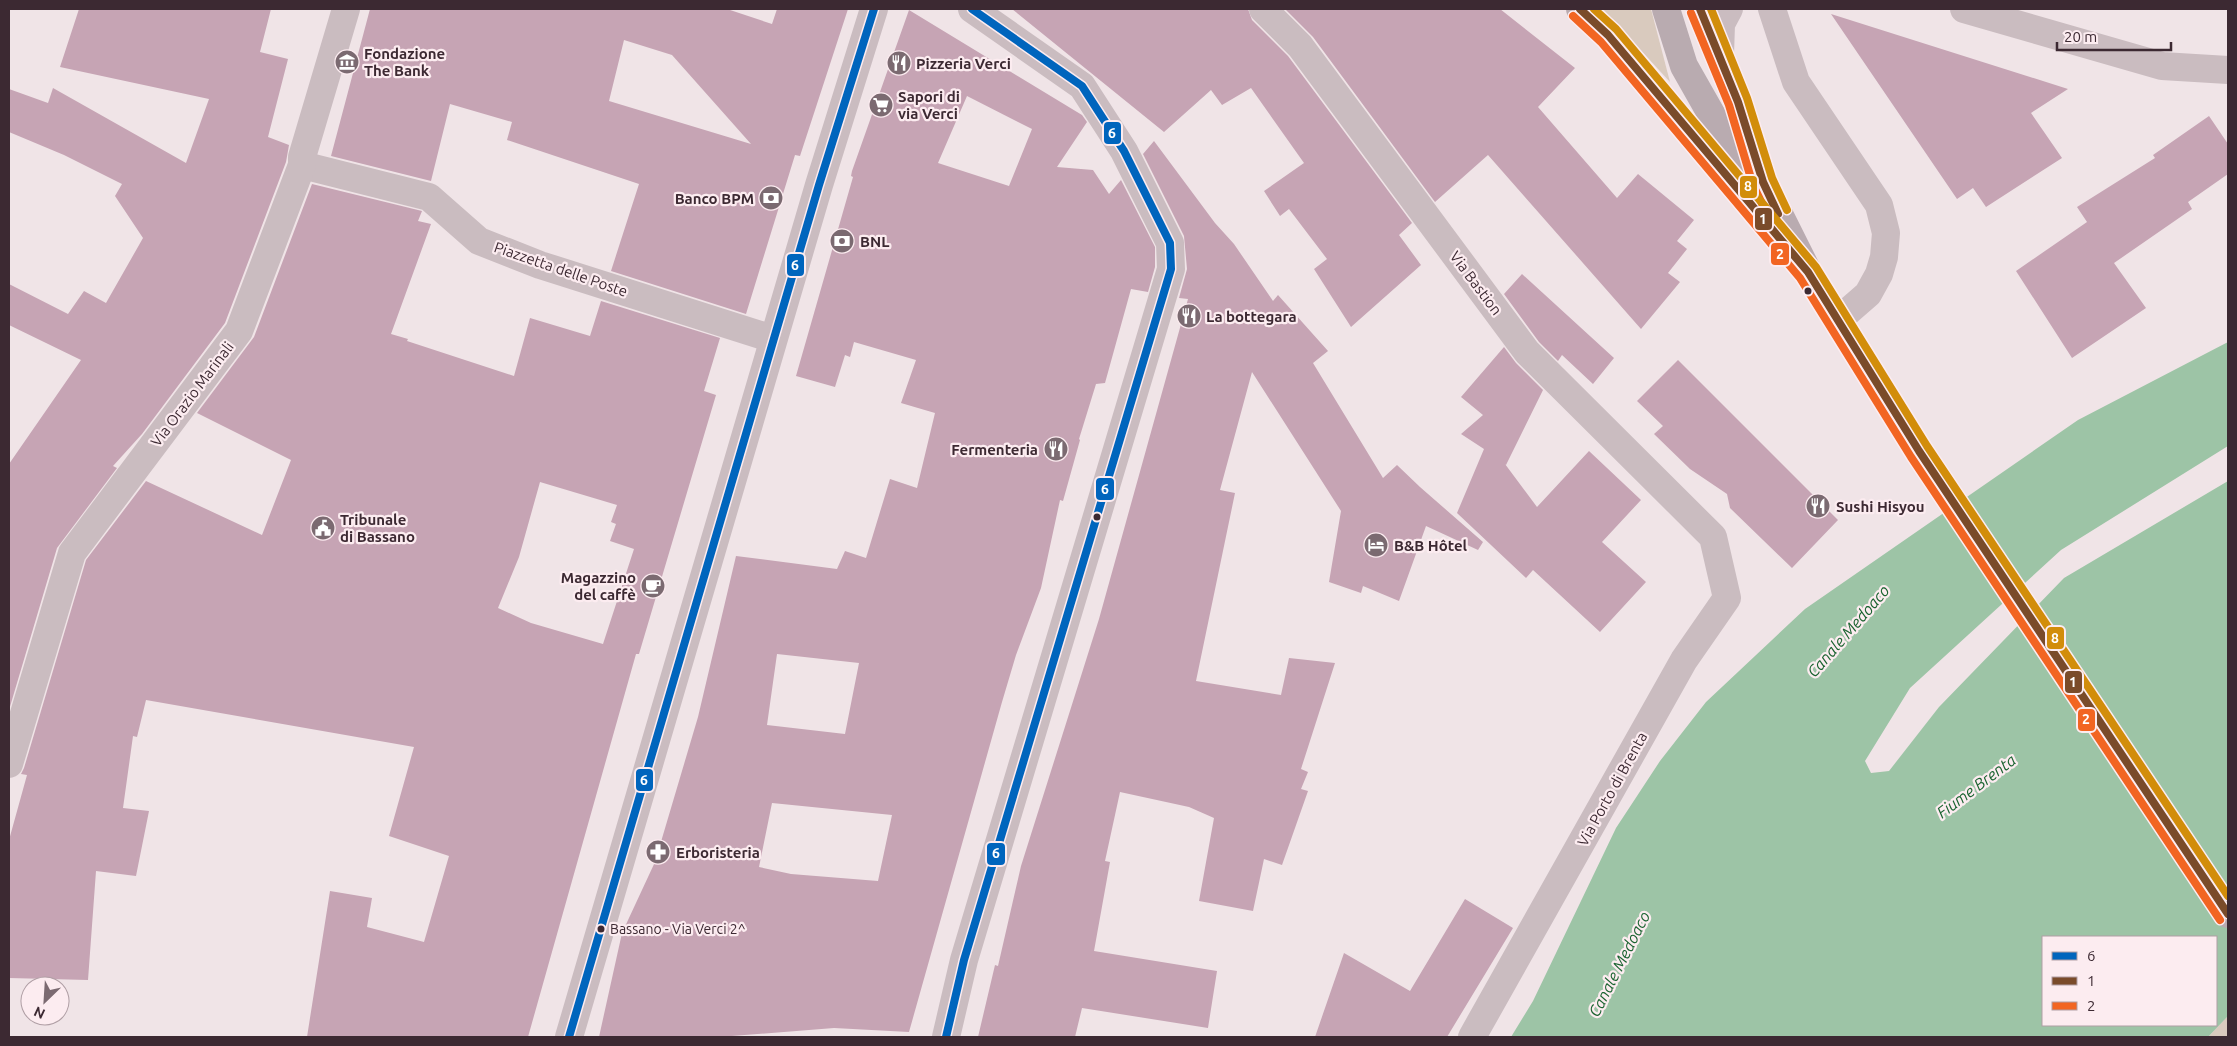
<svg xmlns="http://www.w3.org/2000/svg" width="2237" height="1046" viewBox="0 0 2237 1046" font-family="Ubuntu,sans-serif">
	<rect width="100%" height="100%" fill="#f0e4e7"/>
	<g fill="#d9cabe">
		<polygon points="1603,9 1651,9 1670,82"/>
		<polygon points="2228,1016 2228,1037 2208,1037 2226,1018"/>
	</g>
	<path fill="#9dc4a6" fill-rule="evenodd" d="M 2228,342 L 2228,446 L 2061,550 L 1910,688 L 1865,761 L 1871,773 L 1889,771 L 1939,707 L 2064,578 L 2228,481 L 2228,1016 L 2208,1037 L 1511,1037 L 1533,1001 L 1616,828 L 1660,761 L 1706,702 L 1805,609 L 2078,420 ZM 2043,937 L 2216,937 L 2216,1025 L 2043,1025 Z"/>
	<g fill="#c6a4b4" fill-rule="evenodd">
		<polygon points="79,9 271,9 260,52 288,59 268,137 289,145 286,162 225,323 142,434 113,466 117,468 57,548 9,710 9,464 81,360 9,325 9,284 68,314 84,291 106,303 143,238 115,196 122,184 64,155 9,132 9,89 48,103 53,88 186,163 209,99 60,67"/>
		<path d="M 370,9 L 727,9 L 772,24 L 777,9 L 848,9 L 800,156 L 795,155 L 746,314 L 611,271 L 639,184 L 507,140 L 512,122 L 450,104 L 431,181 L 331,156 ZM 624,40 L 672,55 L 751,144 L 609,101 Z"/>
		<polygon points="1012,9 1248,9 1252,20 1288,56 1412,223 1399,235 1421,265 1351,327 1314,269 1327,259 1289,209 1280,216 1264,191 1304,163 1251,88 1222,105 1211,90 1164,132"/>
		<polygon points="1285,9 1500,9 1575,68 1538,107 1617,198 1638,174 1694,220 1677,241 1687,249 1668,273 1680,282 1641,329 1488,155 1435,202 1313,37"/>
		<path d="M 909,10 L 1082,115 L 1087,122 L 1057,167 L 1093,170 L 1109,194 L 1121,180 L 1155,247 L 1155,267 L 1148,292 L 1131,289 L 1105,383 L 1096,384 L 1079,439 L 1080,440 L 1063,501 L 1060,500 L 1041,588 L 1016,655 L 1002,702 L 909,1032 L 834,1028 L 719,1037 L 599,1037 L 622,933 L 655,862 L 698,717 L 736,556 L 837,569 L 845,551 L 866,558 L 890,479 L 917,488 L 935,413 L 901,403 L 916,360 L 854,342 L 850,357 L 845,355 L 835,387 L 796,376 L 853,177 L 851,176 L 852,171 ZM 967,96 L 1032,129 L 1009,186 L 938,163 ZM 777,654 L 859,663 L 845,734 L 767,725 ZM 772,803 L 892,815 L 878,881 L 791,874 L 759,867 Z"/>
		<polygon points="1831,14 2068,89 2031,113 2062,158 1986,207 1973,188 1957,199"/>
		<polygon points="2209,116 2228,144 2228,174 2188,202 2192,209 2114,263 2146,308 2072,358 2016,271 2087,222 2077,207 2155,158 2153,155"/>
		<polygon points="1154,141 1215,223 1234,244 1273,301 1278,295 1328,351 1313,363 1383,478 1397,465 1420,487 1483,542 1478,550 1426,526 1399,601 1363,586 1361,593 1329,582 1341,511 1252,372 1220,490 1235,493 1196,681 1281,695 1289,658 1335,663 1301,769 1308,772 1301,789 1308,791 1282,865 1264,859 1253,911 1199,901 1214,818 1189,807 1120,792 1105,861 1110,862 1094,951 1217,971 1208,1028 1082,1008 1075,1037 978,1037 995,965 998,966 1021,866 1099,619 1188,299 1179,298 1187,269 1184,236 1143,154"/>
		<path d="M 312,184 L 422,211 L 418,221 L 431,224 L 391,334 L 408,339 L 407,341 L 514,376 L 530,318 L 590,336 L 601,301 L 720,338 L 704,391 L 716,395 L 639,654 L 636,654 L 528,1037 L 307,1037 L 330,891 L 372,898 L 367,927 L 424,942 L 449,856 L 389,836 L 414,747 L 146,700 L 137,737 L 133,736 L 123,808 L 149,811 L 136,876 L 96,871 L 88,980 L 9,978 L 9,840 L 27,775 L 21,774 L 24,768 L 86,560 L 146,481 L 262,535 L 291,460 L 197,413 L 254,337 ZM 540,482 L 617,505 L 611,522 L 616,524 L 610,541 L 634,549 L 603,644 L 531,623 L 498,608 L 519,557 Z"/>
		<polygon points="1522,274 1614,358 1593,384 1562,355 1558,361 1539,342 1504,294"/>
		<polygon points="1504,347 1516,363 1543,390 1506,465 1505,464 1537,507 1589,451 1641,500 1602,542 1646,582 1600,632 1533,570 1526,578 1457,513 1484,449 1461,434 1483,415 1461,397"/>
		<polygon points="1678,360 1838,520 1792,568 1730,508 1727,494 1690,469 1654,434 1663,426 1637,401"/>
		<polygon points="1465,899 1513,928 1447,1037 1315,1037 1344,953 1410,991"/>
	</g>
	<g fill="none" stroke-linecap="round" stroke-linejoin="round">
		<g stroke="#cabcc0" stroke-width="28">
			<polyline points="1263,9 1300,46 1527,352 1713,537 1727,598 1684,660 1472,1037"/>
			<polyline points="1772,9 1796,82 1879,205 1886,233 1884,257 1879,274 1868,294 1837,321"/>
			<polyline points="1964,9 2162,66 2228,70"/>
			<polyline points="1720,55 1721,24 1729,9"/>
			<polyline points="302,165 429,197 479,241 540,265 773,339"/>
			<polyline points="9,764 72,553 239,331 302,165 302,157 346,9"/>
			<polyline points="569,1037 819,185 874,9"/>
			<polyline points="946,1037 964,960 1171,269 1170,243 1124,151 1082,86 972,9"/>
		</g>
		<g stroke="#b9abb0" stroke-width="28">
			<polyline points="1580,9 1608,35 1779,238"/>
			<polyline points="1666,9 1684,66 1718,126 1754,171"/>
			<polyline points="1700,9 1738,102 1763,182 1808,272 1919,451 2228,914"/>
		</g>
		<defs>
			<g id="bus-1">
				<polyline points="569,1037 819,185 874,9"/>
				<polyline points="946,1037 964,960 1171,269 1170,243 1124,151 1082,86 972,9"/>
			</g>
			<g id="bus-2">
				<polyline points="1580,9 1608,35 1808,272 1919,451 2228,914"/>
				<polyline points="1700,9 1738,102 1763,182 1778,214"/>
			</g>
			<g id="bus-3">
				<polyline points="1691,13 1729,105 1753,185 1769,218"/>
				<polyline points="1573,16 1601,42 1800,278 1911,457 2220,920"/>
			</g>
			<g id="bus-4">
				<polyline points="1594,9 1616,29 1816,267 1927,446 2228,896"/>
				<polyline points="1711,9 1747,98 1772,178 1787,210"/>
			</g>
		</defs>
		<use href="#bus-1" stroke="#fcecf0" stroke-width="11"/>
		<use href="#bus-2" stroke="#fcecf0" stroke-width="11"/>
		<use href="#bus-3" stroke="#fcecf0" stroke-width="11"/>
		<use href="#bus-4" stroke="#fcecf0" stroke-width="11"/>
		<use href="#bus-1" stroke="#0065bd" stroke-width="8"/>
		<use href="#bus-2" stroke="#7a4b2a" stroke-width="8"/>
		<use href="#bus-3" stroke="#f26522" stroke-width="8"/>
		<use href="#bus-4" stroke="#d28d0a" stroke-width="8"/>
	</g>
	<defs>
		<symbol id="museum-disc" viewBox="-11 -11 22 22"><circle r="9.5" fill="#7b6a71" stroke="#fcecf0"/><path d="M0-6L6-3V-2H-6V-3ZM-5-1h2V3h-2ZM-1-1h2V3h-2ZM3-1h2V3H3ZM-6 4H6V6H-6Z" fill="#fff"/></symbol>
		<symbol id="restaurant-disc" viewBox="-11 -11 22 22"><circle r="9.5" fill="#7b6a71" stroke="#fcecf0"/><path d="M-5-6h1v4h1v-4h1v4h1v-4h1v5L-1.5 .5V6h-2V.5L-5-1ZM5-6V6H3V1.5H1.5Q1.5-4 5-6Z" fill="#fff"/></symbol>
		<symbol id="supermarket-disc" viewBox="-11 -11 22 22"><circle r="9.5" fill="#7b6a71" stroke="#fcecf0"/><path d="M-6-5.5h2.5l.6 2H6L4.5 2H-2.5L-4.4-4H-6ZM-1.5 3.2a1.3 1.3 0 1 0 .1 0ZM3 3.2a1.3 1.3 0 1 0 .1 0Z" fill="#fff"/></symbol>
		<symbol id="bank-disc" viewBox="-11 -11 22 22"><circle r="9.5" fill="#7b6a71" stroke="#fcecf0"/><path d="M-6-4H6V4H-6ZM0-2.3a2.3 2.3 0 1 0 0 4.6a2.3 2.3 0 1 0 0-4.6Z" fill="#fff"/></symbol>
		<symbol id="civic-disc" viewBox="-11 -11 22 22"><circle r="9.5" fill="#7b6a71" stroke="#fcecf0"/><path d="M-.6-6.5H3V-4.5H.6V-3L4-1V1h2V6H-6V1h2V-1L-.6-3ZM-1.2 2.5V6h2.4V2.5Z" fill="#fff"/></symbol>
		<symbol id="hotel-disc" viewBox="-11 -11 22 22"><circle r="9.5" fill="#7b6a71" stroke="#fcecf0"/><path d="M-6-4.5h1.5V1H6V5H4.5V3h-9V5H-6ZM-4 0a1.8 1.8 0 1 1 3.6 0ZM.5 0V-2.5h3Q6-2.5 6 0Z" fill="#fff"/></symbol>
		<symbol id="cafe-disc" viewBox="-11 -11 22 22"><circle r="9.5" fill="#7b6a71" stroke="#fcecf0"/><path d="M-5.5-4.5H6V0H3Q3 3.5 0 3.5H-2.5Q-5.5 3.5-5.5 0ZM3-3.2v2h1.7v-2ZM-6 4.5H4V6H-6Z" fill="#fff"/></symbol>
		<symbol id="pharmacy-disc" viewBox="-11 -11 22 22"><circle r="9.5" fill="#7b6a71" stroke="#fcecf0"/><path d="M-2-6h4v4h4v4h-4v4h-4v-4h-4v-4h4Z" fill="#fff"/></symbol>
	</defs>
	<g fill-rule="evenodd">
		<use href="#museum-disc" x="333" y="48" width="28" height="28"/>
		<use href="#restaurant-disc" x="885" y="49" width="28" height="28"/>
		<use href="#supermarket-disc" x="867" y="91" width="28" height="28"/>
		<use href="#bank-disc" x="757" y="184" width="28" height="28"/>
		<use href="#bank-disc" x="828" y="227" width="28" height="28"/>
		<use href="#restaurant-disc" x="1175" y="302" width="28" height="28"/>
		<use href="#restaurant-disc" x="1042" y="435" width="28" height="28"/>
		<use href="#restaurant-disc" x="1804" y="492" width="28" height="28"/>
		<use href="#civic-disc" x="309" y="514" width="28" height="28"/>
		<use href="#hotel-disc" x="1362" y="531" width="28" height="28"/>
		<use href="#cafe-disc" x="639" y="572" width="28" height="28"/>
		<use href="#pharmacy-disc" x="644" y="838" width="28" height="28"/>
	</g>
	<g fill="#3c2932" stroke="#fcecf0" stroke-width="2">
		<circle cx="1808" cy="291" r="4.5"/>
		<circle cx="1097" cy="517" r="4.5"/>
		<circle cx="601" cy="929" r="4.5"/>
	</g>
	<g text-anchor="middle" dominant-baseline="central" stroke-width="4.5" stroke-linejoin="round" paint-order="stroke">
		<g font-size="14" fill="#3c2932" stroke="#fcecf0" text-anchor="start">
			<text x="610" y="929">Bassano - Via Verci 2^</text>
		</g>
		<g font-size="15" font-weight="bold" fill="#3c2932" stroke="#fcecf0" text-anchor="start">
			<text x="364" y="53">Fondazione<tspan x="364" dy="17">The Bank</tspan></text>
			<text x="916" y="63">Pizzeria Verci</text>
			<text x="898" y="96">Sapori di<tspan x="898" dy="17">via Verci</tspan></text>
			<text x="754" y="198" text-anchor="end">Banco BPM</text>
			<text x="860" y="241">BNL</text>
			<text x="1206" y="316">La bottegara</text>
			<text x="1038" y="449" text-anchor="end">Fermenteria</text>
			<text x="1836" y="506">Sushi Hisyou</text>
			<text x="340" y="519">Tribunale<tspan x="340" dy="17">di Bassano</tspan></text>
			<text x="1394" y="545">B&amp;B Hôtel</text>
			<text x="636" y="577" text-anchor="end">Magazzino<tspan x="636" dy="17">del caffè</tspan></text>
			<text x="676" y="852">Erboristeria</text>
		</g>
		<g font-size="15" fill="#3c2932" stroke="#fcecf0">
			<text transform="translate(561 269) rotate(19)">Piazzetta delle Poste</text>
			<text transform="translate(1476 283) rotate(53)">Via Bastion</text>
			<text transform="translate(192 394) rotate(-53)">Via Orazio Marinali</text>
			<text transform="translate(1612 789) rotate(-61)">Via Porto di Brenta</text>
		</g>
		<g font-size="16" font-style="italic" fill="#19632f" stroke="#fcecf0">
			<text transform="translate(1848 631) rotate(-49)">Canale Medoaco</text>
			<text transform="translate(1976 786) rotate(-37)">Fiume Brenta</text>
			<text transform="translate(1619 964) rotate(-63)">Canale Medoaco</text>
		</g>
	</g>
	<g stroke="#fcecf0" stroke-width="2">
		<rect x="1103" y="121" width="19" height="24" rx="5" fill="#0065bd"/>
		<rect x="1739" y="175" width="19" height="24" rx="5" fill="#d28d0a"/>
		<rect x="1754" y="207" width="19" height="24" rx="5" fill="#7a4b2a"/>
		<rect x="1770" y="242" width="20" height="24" rx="5" fill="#f26522"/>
		<rect x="786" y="253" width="19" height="24" rx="5" fill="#0065bd"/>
		<rect x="1095" y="477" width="20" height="24" rx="5" fill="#0065bd"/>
		<rect x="2046" y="626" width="19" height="24" rx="5" fill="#d28d0a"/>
		<rect x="2064" y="670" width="19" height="24" rx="5" fill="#7a4b2a"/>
		<rect x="2077" y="708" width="19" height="24" rx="5" fill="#f26522"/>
		<rect x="635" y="768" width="19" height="24" rx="5" fill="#0065bd"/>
		<rect x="986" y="842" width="20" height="24" rx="5" fill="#0065bd"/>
	</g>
	<g font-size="14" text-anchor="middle" font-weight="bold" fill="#fff">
		<text x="1112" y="138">6</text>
		<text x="1748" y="191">8</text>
		<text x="1763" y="224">1</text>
		<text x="1780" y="259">2</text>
		<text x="795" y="270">6</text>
		<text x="1105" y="494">6</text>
		<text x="2055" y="643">8</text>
		<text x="2073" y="687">1</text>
		<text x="2086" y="724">2</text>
		<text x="644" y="785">6</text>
		<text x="996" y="858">6</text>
	</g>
	<rect width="2237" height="1046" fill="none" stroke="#3c2932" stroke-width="20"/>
	<rect x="2042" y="936" width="175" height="90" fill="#fcecf0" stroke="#af9ea4"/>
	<rect x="2052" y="952" width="25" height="8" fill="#0065bd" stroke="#af9ea4"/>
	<text x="2087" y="961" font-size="15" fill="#3c2932">6</text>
	<rect x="2052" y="977" width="25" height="8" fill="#7a4b2a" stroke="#af9ea4"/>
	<text x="2087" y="986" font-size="15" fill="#3c2932">1</text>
	<rect x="2052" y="1002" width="25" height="8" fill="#f26522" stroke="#af9ea4"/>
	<text x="2087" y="1011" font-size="15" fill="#3c2932">2</text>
	<g transform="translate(45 1001) rotate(205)"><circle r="24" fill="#fcecf0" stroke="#af9ea4"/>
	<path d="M0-4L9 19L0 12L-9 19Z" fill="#7b6a71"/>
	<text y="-8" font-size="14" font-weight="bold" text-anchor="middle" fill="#3c2932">N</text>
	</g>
	<path d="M2057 42v8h114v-8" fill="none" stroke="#3c2932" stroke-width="2.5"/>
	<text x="2064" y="42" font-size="15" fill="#3c2932" stroke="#fcecf0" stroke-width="4" paint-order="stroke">20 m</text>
</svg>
